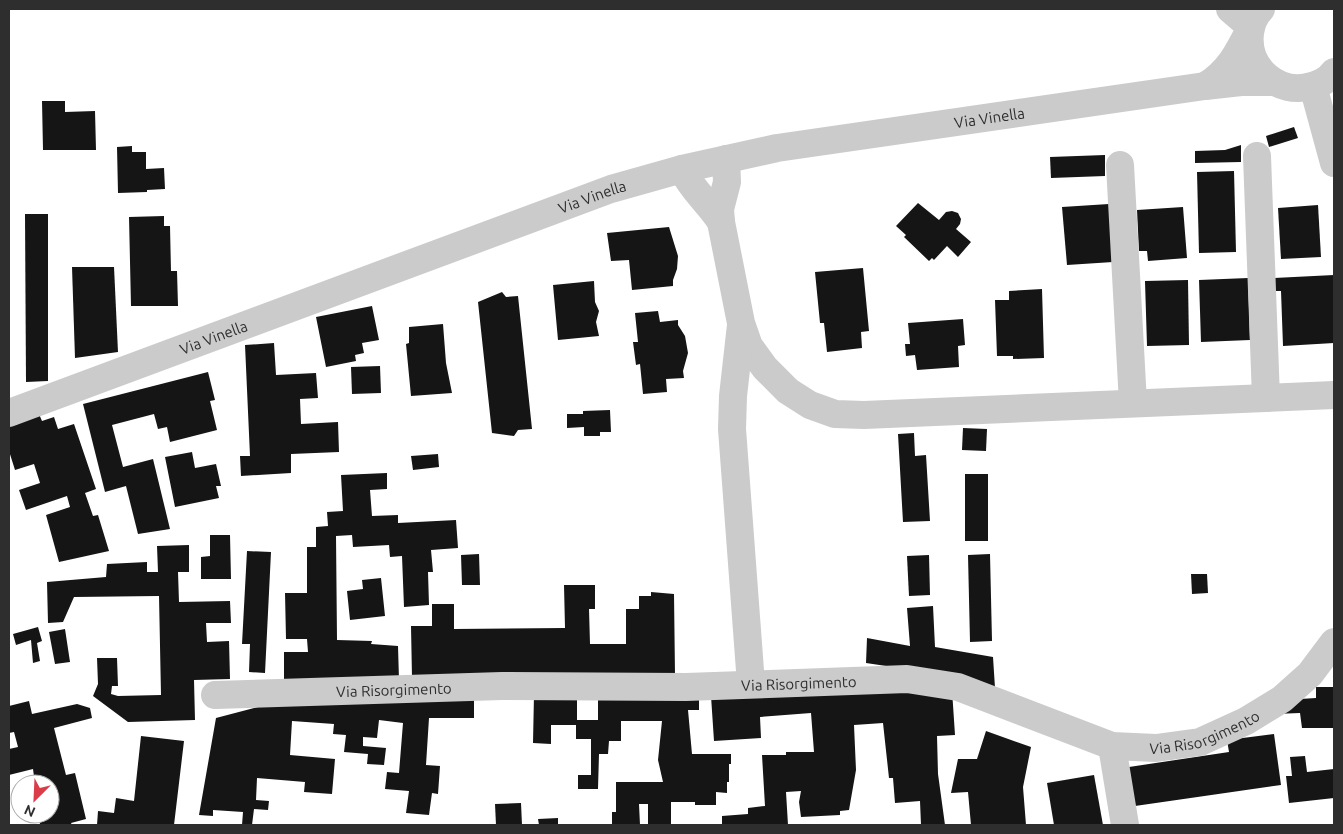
<svg xmlns="http://www.w3.org/2000/svg" width="1343" height="834" viewBox="0 0 1343 834" font-family="Ubuntu,sans-serif">
	<rect width="100%" height="100%" fill="#fff"/>
	<g fill="#151515">
		<polygon points="42,101 65,101 65,112 95,111 96,150 43,150"/>
		<polygon points="1294,127 1298,138 1269,147 1266,136"/>
		<polygon points="1241,145 1241,162 1195,163 1195,151 1225,150"/>
		<polygon points="132,146 132,152 146,152 146,169 164,168 165,189 147,190 147,192 118,193 117,147"/>
		<polygon points="1105,155 1105,176 1051,178 1050,157"/>
		<polygon points="1234,171 1236,252 1199,253 1197,172"/>
		<polygon points="918,203 939,220 946,212 952,211 958,213 961,219 960,224 956,229 971,242 958,257 947,246 934,260 932,258 929,261 904,237 906,235 896,226"/>
		<polygon points="1109,204 1113,262 1067,265 1062,207"/>
		<polygon points="1318,205 1321,257 1281,259 1278,208"/>
		<polygon points="1183,207 1187,258 1148,261 1147,251 1139,251 1137,210"/>
		<polygon points="25,214 48,214 48,381 26,382"/>
		<polygon points="164,216 164,226 170,226 171,271 177,271 178,306 131,306 129,217"/>
		<polygon points="669,227 678,256 677,269 673,280 673,286 632,290 629,260 611,261 607,233"/>
		<polygon points="72,267 114,267 118,352 75,358"/>
		<polygon points="863,268 869,331 861,332 862,348 827,352 824,323 820,323 815,272"/>
		<polygon points="1334,275 1334,343 1283,346 1281,291 1275,291 1274,278"/>
		<polygon points="1248,278 1250,340 1201,342 1199,280"/>
		<polygon points="1188,280 1189,345 1147,346 1145,281"/>
		<polygon points="594,281 595,302 599,311 596,322 599,336 558,340 553,285"/>
		<polygon points="1042,289 1044,358 1013,359 1013,356 997,356 995,300 1009,300 1009,291"/>
		<polygon points="502,292 506,297 518,296 532,429 518,430 514,436 492,433 478,302"/>
		<polygon points="372,306 379,340 362,343 364,353 355,355 356,361 326,367 316,317"/>
		<polygon points="658,311 660,322 678,320 678,325 685,336 688,353 683,371 684,378 666,379 667,392 643,394 640,364 636,365 633,342 638,342 635,313"/>
		<polygon points="963,319 965,345 958,346 959,367 917,370 915,355 906,356 905,344 910,344 908,323"/>
		<polygon points="443,324 446,363 452,393 411,396 406,344 409,343 409,327"/>
		<polygon points="274,343 276,375 316,373 318,398 300,399 301,424 338,422 339,452 291,454 291,473 241,476 240,456 250,456 245,345"/>
		<polygon points="380,366 381,393 352,394 351,367"/>
		<polygon points="208,372 215,400 210,401 217,430 170,442 167,427 158,429 154,414 112,425 123,467 153,459 170,529 138,534 126,486 105,492 83,404"/>
		<polygon points="610,410 611,432 600,432 600,436 584,436 584,427 567,428 567,414 583,414 583,411"/>
		<polygon points="39,414 42,421 54,417 58,429 74,424 96,489 85,493 93,516 98,515 109,551 59,562 46,515 70,507 67,496 26,510 19,490 40,483 34,464 15,470 9,451 9,424"/>
		<polygon points="963,428 987,429 986,451 962,450"/>
		<polygon points="914,433 915,456 926,455 930,521 903,522 898,434"/>
		<polygon points="192,452 195,468 216,464 221,486 216,486 219,498 175,507 165,457"/>
		<polygon points="438,454 439,467 413,470 411,456"/>
		<polygon points="387,473 387,489 370,490 372,516 398,515 398,523 456,520 458,548 431,550 433,572 428,572 429,605 404,607 402,556 390,557 389,545 353,547 352,535 336,536 337,640 372,641 371,644 398,646 399,680 284,681 284,652 308,652 307,639 286,639 285,593 307,593 307,547 316,547 316,527 328,526 327,512 343,511 341,475"/>
		<rect x="965" y="474" width="23" height="67"/>
		<polygon points="210,535 230,535 231,579 201,579 201,557 210,556"/>
		<polygon points="189,545 189,572 178,572 179,602 230,601 231,623 206,623 207,642 229,641 230,679 194,680 195,720 128,722 93,696 98,684 97,658 117,658 118,686 112,686 111,694 118,696 161,695 159,596 74,597 63,622 48,623 47,582 106,577 107,564 147,562 147,572 158,572 157,546"/>
		<polygon points="247,551 271,552 265,673 249,672 250,644 242,644"/>
		<polygon points="479,554 480,585 462,585 461,555"/>
		<polygon points="990,554 992,641 970,642 968,555"/>
		<polygon points="929,555 930,595 909,596 907,556"/>
		<polygon points="1191,574 1207,574 1208,593 1192,594"/>
		<polygon points="381,578 385,616 350,620 347,591 363,589 362,580"/>
		<polygon points="564,585 595,585 595,609 589,609 590,644 626,644 626,609 639,609 639,596 651,596 651,592 674,594 675,675 412,678 411,626 432,626 432,604 454,604 454,629 565,628"/>
		<polygon points="933,606 935,647 993,657 995,688 974,679 866,663 867,638 910,646 907,608"/>
		<polygon points="38,627 42,641 37,643 40,661 33,663 31,640 16,645 13,634"/>
		<polygon points="65,629 70,662 55,664 49,632"/>
		<polygon points="1316,687 1334,687 1334,728 1302,728 1300,713 1274,714 1300,699 1316,698"/>
		<polygon points="952,690 955,735 937,736 938,774 945,825 921,825 920,801 895,803 893,778 889,778 883,723 854,725 856,770 849,810 840,811 840,815 801,817 799,802 801,791 786,792 788,825 722,825 722,816 748,814 748,808 765,806 762,755 786,755 786,752 814,752 811,713 760,717 761,738 714,741 711,696"/>
		<polygon points="534,694 577,694 577,720 598,720 598,696 699,698 699,710 688,710 692,754 731,754 731,764 729,764 729,782 727,782 727,793 716,792 716,805 695,805 695,802 671,802 671,825 648,825 648,804 639,804 640,825 612,825 612,812 616,812 616,782 663,782 658,760 662,721 621,721 621,741 609,741 608,754 599,754 598,789 578,789 578,775 591,775 591,739 576,739 576,725 551,725 551,744 533,743"/>
		<polygon points="474,696 474,718 429,718 426,765 440,766 438,794 432,793 429,815 406,813 409,791 385,789 387,772 399,773 403,723 379,720 377,738 363,737 363,746 386,748 384,765 367,764 368,754 344,752 346,735 333,734 334,724 292,721 290,755 335,759 332,794 304,792 305,782 257,778 256,800 269,801 268,810 254,809 252,825 242,825 243,812 213,810 213,816 199,815 216,718 289,699"/>
		<polygon points="29,701 32,714 77,704 90,708 92,718 54,728 66,775 75,773 86,819 71,823 72,825 40,825 39,814 50,814 50,784 35,784 33,769 9,775 9,749 18,747 14,732 9,733 9,706"/>
		<polygon points="986,731 1031,747 1023,787 1026,825 971,825 968,792 951,793 958,759 977,759"/>
		<polygon points="1274,734 1281,785 1135,806 1129,767 1229,752 1227,740"/>
		<polygon points="141,736 184,741 174,825 97,825 98,811 114,813 116,798 134,801"/>
		<polygon points="1305,756 1307,772 1334,769 1334,798 1289,803 1286,776 1292,776 1290,757"/>
		<polygon points="1094,775 1103,825 1054,825 1047,783"/>
		<polygon points="521,803 522,825 496,825 495,804"/>
		<polygon points="558,818 558,825 539,825 538,819"/>
	</g>
	<g fill="none" stroke-linecap="round" stroke-linejoin="round">
		<g stroke="#cbcbcb" stroke-width="28">
			<path d="M 1261,9 C 1255,15 1251,25 1250,33 C 1246,68 1278,96 1312,86 C 1320,84 1329,79 1334,72"/>
			<path d="M 1205,86 C 1229,72 1239,51 1251,27 L 1230,9"/>
			<polyline points="1313,86 1334,163"/>
			<polyline points="1257,156 1266,398"/>
			<polyline points="726,159 727,182 720,209 721,222 741,323 749,346 765,368 788,391 810,405 835,414 864,415 1334,395"/>
			<polyline points="1120,165 1133,403"/>
			<path d="M 682,169 C 691,189 709,203 721,222"/>
			<polyline points="741,325 733,396 732,429 751,684"/>
			<path id="s1" d="M 9,413 L 611,189 L 682,169 L 777,148 L 1205,86 L 1241,82 L 1273,82"/>
			<path id="s2" d="M 215,695 L 502,686 L 686,687 L 907,679 L 958,687 L 1112,746 L 1156,748 L 1200,742 L 1246,721 L 1282,699 L 1310,674 L 1334,642"/>
			<polyline points="1112,746 1125,825"/>
		</g>
	</g>
	<g text-anchor="middle" dominant-baseline="central" stroke-width="5" stroke-linejoin="round" paint-order="stroke">
		<g font-size="15" fill="#2e2e2e" stroke="#fff">
			<text stroke="none"><textPath href="#s1" startOffset="1028">Via Vinella</textPath></text>
			<text stroke="none"><textPath href="#s1" startOffset="622">Via Vinella</textPath></text>
			<text stroke="none"><textPath href="#s1" startOffset="218">Via Vinella</textPath></text>
			<text stroke="none"><textPath href="#s2" startOffset="584">Via Risorgimento</textPath></text>
			<text stroke="none"><textPath href="#s2" startOffset="179">Via Risorgimento</textPath></text>
			<text stroke="none"><textPath href="#s2" startOffset="1004">Via Risorgimento</textPath></text>
		</g>
	</g>
	<rect width="1343" height="834" fill="none" stroke="#2e2e2e" stroke-width="20"/>
	<g transform="translate(35 799) rotate(204)"><circle r="24" fill="#ffffff" stroke="#ababab"/>
	<path d="M0-4L9 19L0 12L-9 19Z" fill="#da3c49"/>
	<text y="-8" font-size="14" font-weight="bold" text-anchor="middle" fill="#2e2e2e">N</text>
	</g>
</svg>
